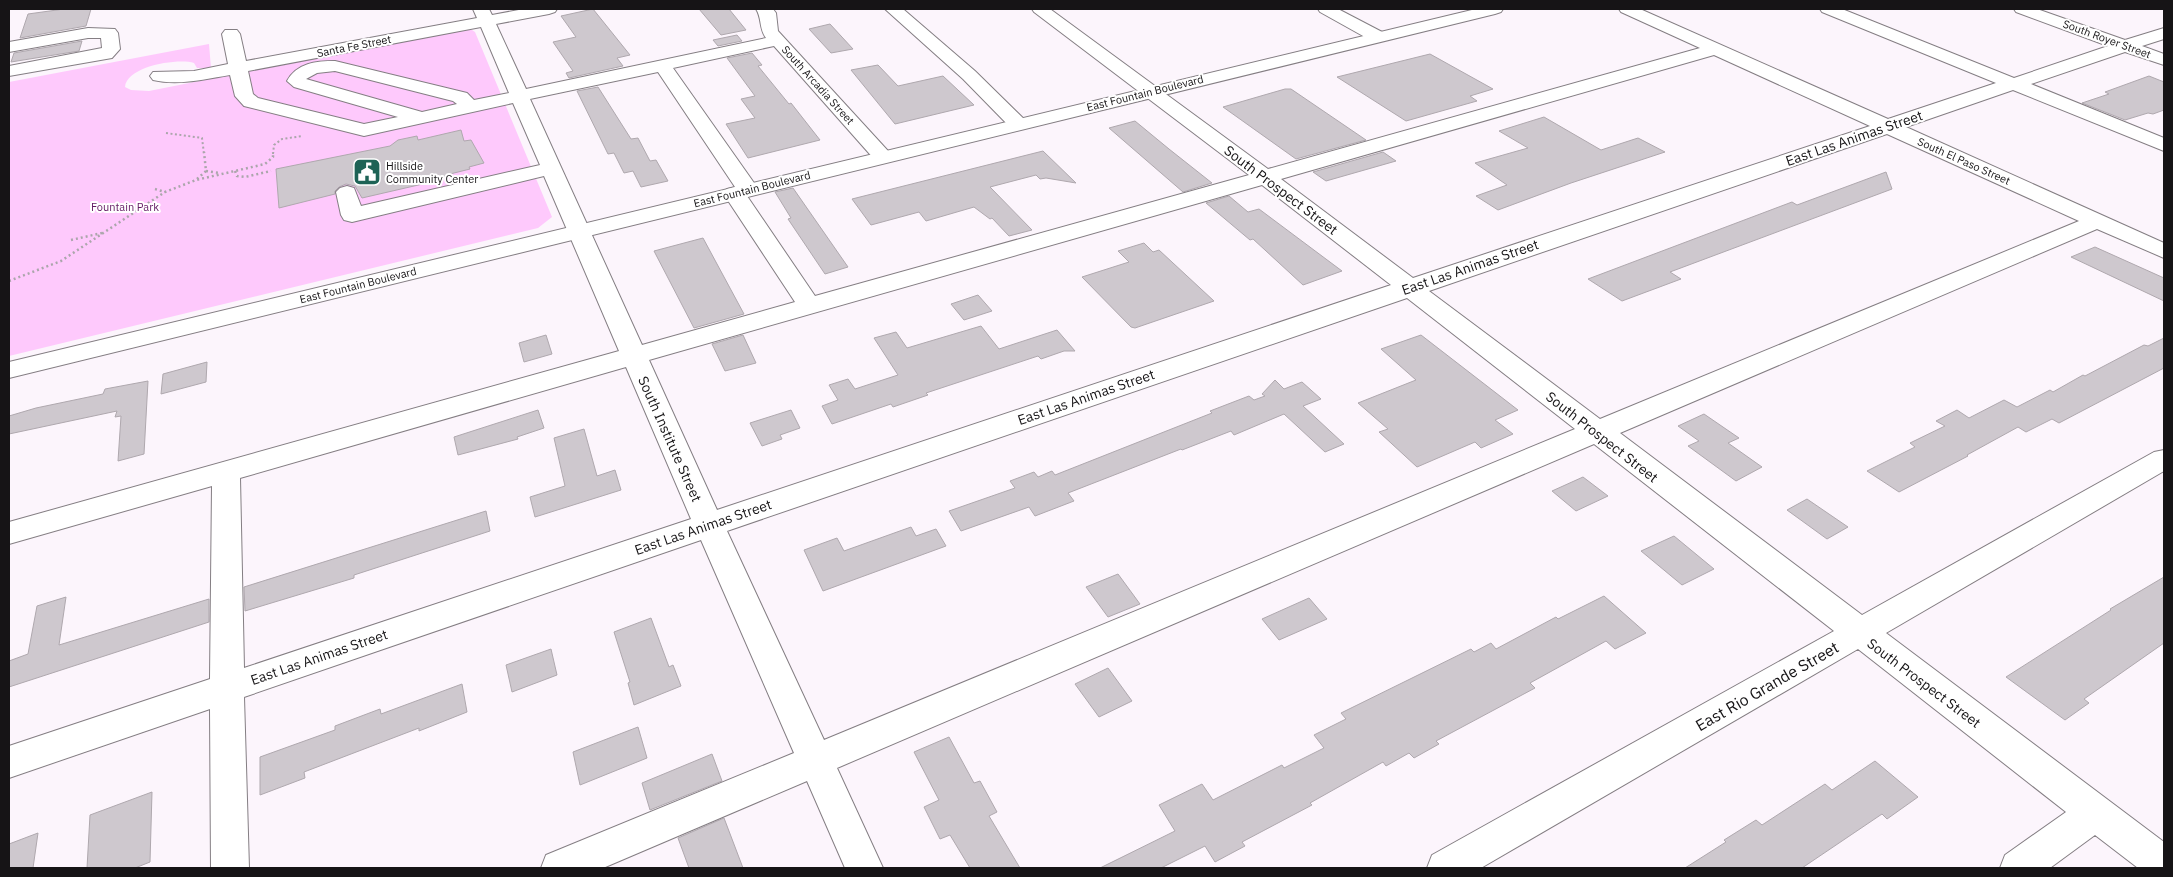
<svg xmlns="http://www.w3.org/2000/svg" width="2173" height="877" viewBox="0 0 2173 877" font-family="'IBM Plex Sans',sans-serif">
	<rect width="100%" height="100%" fill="#fcf5fc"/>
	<path fill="#fec9fc" d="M 463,29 L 472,30 L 475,32 L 552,217 L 538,228 L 9,356 L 9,82 L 209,44 L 211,68 L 197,68 L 194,63 C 178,58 127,66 125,87 L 131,90 L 149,91 Z"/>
	<g fill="#cec8ce" stroke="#afa8ae">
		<polygon points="64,9 91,9 86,26 20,38 28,14"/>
		<polygon points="593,9 630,55 617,58 623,66 569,78 566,73 573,71 553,42 576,37 561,16"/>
		<polygon points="699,9 729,9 746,30 721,35"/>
		<polygon points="830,24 853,49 831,53 809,29"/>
		<polygon points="737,35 742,41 718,46 713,40"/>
		<polygon points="82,41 79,51 11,62 14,53"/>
		<polygon points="752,53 762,65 758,66 789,104 791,103 820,140 748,158 726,124 755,118 741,99 755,96 727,58"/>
		<polygon points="1430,54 1493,89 1470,96 1477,101 1406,121 1337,77"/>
		<polygon points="878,65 898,86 943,76 974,105 895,124 851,70"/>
		<polygon points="2149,76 2164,82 2164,110 2153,114 2148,113 2125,120 2082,103 2109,94 2105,92"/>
		<polygon points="598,87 631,139 638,138 650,161 656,160 668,181 641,187 633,171 624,173 614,153 608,154 577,91"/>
		<polygon points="1285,89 1291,89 1366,140 1296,159 1223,107"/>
		<polygon points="1544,117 1601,150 1638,138 1665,152 1571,183 1498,210 1476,196 1507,185 1475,163 1528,148 1499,131"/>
		<polygon points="1135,121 1169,149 1212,183 1183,192 1109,128"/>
		<polygon points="461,130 464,141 471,140 484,163 469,167 470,169 446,175 440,180 362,198 355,186 346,184 339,187 335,191 335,194 279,208 276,169 390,146 398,140 417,136 418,140"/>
		<polygon points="1043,151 1076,183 1046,178 1040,179 1036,175 990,187 1032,230 1009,236 992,218 990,219 974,207 926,221 919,212 871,225 852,199"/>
		<polygon points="1383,152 1396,161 1326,181 1313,172"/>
		<polygon points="1886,172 1892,189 1670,272 1681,279 1622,301 1588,279 1792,202 1797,205"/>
		<polygon points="793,188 848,267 825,274 788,219 791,218 775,192"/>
		<polygon points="1229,196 1248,212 1259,209 1342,271 1303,285 1253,239 1250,240 1206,203"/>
		<polygon points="703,238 744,314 694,328 654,251"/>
		<polygon points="1144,243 1153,252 1159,250 1214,301 1135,328 1131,327 1082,277 1129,262 1118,251"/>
		<polygon points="2095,247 2164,278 2164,301 2071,257"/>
		<polygon points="978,295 992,311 964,320 951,304"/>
		<polygon points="981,326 999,349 1057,330 1075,351 1064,351 1041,359 1038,356 926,393 928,395 893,407 891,404 832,424 822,406 838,400 829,385 848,379 855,389 898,375 874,338 896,332 907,348"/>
		<polygon points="546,335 552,354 524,362 519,343"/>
		<polygon points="743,335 756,363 725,371 712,344"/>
		<polygon points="1421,335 1518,410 1495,420 1513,434 1481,448 1475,442 1417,467 1379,432 1388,429 1358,403 1416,380 1381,349"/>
		<polygon points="2164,338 2164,368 2059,423 2052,419 2026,432 2018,427 1967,455 1968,456 1899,492 1867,471 1915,447 1910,443 1945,426 1936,421 1957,410 1969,418 2004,400 2017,407 2050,390 2053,392 2083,375 2085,376 2144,345 2148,346"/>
		<polygon points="207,362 206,382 161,394 163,374"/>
		<polygon points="1275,380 1284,389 1302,382 1321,399 1303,406 1344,444 1325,452 1284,414 1234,435 1231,431 1182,450 1181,449 1068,493 1074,501 1035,516 1029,507 961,531 949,511 1015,488 1010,481 1034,472 1038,477 1052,471 1055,475 1212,413 1210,411 1249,396 1254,400 1265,396 1262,394"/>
		<polygon points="148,381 144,454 118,461 121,416 115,417 117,411 9,434 9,416 36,408 103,394 105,389"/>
		<polygon points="538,410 544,428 517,437 518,439 458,455 454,437"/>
		<polygon points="791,410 800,428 780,435 782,439 762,446 750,423"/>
		<polygon points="1704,414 1739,438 1728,443 1762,467 1736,481 1688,446 1699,441 1678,426"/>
		<polygon points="584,429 597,476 615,470 621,490 535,517 530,497 565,486 554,438"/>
		<polygon points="1583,477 1608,496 1576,511 1552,491"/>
		<polygon points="1807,499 1848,527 1827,539 1787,510"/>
		<polygon points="486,511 490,531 354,575 354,578 245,611 244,587"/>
		<polygon points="911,527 916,536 936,529 946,546 823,591 804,550 837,538 844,551"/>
		<polygon points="1674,536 1714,569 1682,585 1641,551"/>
		<polygon points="1118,574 1140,604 1108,617 1086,587"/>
		<polygon points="2164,577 2164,643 2084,699 2089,703 2065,720 2006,677 2111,610 2110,609"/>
		<polygon points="1604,596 1646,633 1615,649 1606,641 1530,683 1535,688 1436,741 1439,744 1414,758 1409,753 1386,766 1383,762 1310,803 1312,805 1242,842 1245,846 1215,862 1205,846 1161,868 1100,868 1175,831 1159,805 1202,784 1213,800 1282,765 1284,768 1324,748 1314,735 1346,719 1341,713 1471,649 1474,652 1491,643 1496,649 1556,617 1558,619"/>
		<polygon points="66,597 59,645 209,599 209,622 9,687 9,661 28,654 37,606"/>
		<polygon points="1309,598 1327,619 1279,640 1262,619"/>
		<polygon points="651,618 669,667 673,665 681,686 634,705 628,683 630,682 614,632"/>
		<polygon points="551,649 557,675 512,692 506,665"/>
		<polygon points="1108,668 1132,701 1099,717 1075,684"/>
		<polygon points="462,684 467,712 419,731 419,728 304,772 305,778 260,795 260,757 335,730 335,726 380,709 381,714"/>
		<polygon points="638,727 647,758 580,785 573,752"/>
		<polygon points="949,737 974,783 980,781 997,812 989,816 1020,868 970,868 950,835 940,839 924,807 939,800 914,752"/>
		<polygon points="712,754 722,781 650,810 642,783"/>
		<polygon points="1875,761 1918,797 1887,819 1882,814 1802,868 1685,868 1726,842 1724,840 1756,820 1762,825 1825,784 1832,790"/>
		<polygon points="152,792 150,862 135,868 87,868 90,815"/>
		<polygon points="724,818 743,868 689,868 678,838"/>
		<polygon points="38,833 33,868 9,868 9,844"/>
	</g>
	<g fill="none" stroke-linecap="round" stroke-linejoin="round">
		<defs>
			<g id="minor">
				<path d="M 473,9 L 489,9 L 492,15 L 524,9 L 557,9 L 555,12 L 549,14 L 496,24 L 526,89 L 766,38 C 759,29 762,18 756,9 L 773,9 L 776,13 L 778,31 L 889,152 L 892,156 L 889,160 L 882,162 L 875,160 L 774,46 L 673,68 L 759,190 L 755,194 L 747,196 L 815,296 L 1249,175 L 1034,12 L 1032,9 L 1050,9 L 1268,169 L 1700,48 L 1621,12 L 1619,9 L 1640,9 L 1888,119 L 1996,83 L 1822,12 L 1820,9 L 1842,9 L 2014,78 L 2108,46 L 2016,12 L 2014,9 L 2037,9 L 2125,40 L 2164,28 L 2164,39 L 2142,46 L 2164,54 L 2164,65 L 2125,52 L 2031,84 L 2164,138 L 2164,151 L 2013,90 L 1906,127 L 2164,243 L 2164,258 L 2097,229 L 1620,433 L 1862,615 L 2154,452 L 2164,450 L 2164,471 L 1886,633 L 2164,842 L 2164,868 L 2138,868 L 2095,835 L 2050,868 L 2000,868 L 2005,855 L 2066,812 L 1858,649 L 1481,868 L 1427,868 L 1432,855 L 1834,631 L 1594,444 L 837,768 L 883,868 L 845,868 L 807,781 L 603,868 L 541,868 L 546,855 L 794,753 L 701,540 L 244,697 L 249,868 L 211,868 L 210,709 L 9,778 L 9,746 L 210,679 L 212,486 L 9,544 L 9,522 L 619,351 L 544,176 L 352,222 L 344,220 L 341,215 L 336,192 L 340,188 L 347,186 L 354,188 L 361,206 L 540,165 L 513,103 L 364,136 L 244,106 L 235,96 L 230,75 C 206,79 178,86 153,80 L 150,76 L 153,72 L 194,71 L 228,64 L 222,34 L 225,30 L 237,30 L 240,34 L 246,61 L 477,18 ZM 481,27 L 509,93 L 474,100 L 467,93 L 335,61 C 316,61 297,63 287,81 L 294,87 L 398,117 L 364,124 L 258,98 L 253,94 L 248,71 ZM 1714,55 L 1870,126 L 1413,278 L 1281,179 ZM 335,71 L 453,101 L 457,104 L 422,112 L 306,79 L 317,73 ZM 658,72 L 735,187 L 727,189 L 723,193 L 795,302 L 642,345 L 530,99 ZM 1887,134 L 2079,221 L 1600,419 L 1429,291 ZM 1262,185 L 1391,285 L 717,510 L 649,360 ZM 1407,298 L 1575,429 L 824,740 L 727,531 ZM 626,367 L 691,519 L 244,668 L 240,478 Z"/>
				<polygon points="885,9 903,9 975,71 1025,120 1028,124 1025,128 1018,130 1011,128 963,79"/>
				<polygon points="1318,9 1338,9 1384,33 1387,37 1384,41 1372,41 1320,12"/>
				<polygon points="88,28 115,29 118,33 120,49 112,58 9,76 9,66 102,48 101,38 88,38 9,52 9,42"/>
			</g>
			<polygon id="major" points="1476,9 1503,9 1501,12 1495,14 9,378 9,362"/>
		</defs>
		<use href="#minor" stroke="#847e83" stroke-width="2"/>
		<use href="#major" stroke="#847e83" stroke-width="2"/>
		<g stroke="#aba6ab" stroke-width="2" stroke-dasharray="2 2.5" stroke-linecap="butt">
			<polyline points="166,133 202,138 204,154"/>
			<polyline points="273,154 274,145 282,139 303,136"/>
		</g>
		<g stroke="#aba6ab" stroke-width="2.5" stroke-dasharray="2 3" stroke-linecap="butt">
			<polyline points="206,171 220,173"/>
			<polyline points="235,171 237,176 245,177 271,171"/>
			<polyline points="197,179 206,171 204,152"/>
			<polyline points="155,189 165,192"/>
			<polyline points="71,240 102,233"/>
			<polyline points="9,281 61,261 165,192 196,180 265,164 273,157 273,152"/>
		</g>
		<use href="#minor" fill="#fff" fill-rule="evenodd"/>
		<use href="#major" fill="#fff" fill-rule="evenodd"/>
	</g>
	<defs>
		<symbol id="civic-square" viewBox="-11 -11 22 22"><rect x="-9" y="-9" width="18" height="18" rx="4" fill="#1d6356" stroke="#fff"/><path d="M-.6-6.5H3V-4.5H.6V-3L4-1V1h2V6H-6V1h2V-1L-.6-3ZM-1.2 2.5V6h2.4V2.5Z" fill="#fff"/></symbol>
	</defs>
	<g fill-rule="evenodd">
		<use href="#civic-square" x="351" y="156" width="32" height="32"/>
	</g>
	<g text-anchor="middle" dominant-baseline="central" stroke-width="4" stroke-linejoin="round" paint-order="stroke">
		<g font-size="11" fill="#161416" stroke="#fff">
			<text transform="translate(2107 39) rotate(20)">South Royer Street</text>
			<text transform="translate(354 46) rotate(-11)">Santa Fe Street</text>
			<text transform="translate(818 85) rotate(48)">South Arcadia Street</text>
			<text transform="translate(1145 93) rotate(-14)">East Fountain Boulevard</text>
			<text transform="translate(1964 161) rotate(24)">South El Paso Street</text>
			<text transform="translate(752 189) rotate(-14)">East Fountain Boulevard</text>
			<text transform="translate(358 285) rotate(-14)">East Fountain Boulevard</text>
		</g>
		<g font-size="11" fill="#161416" stroke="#fff" text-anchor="start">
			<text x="386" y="166">Hillside<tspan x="386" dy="13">Community Center</tspan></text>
		</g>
		<g font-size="11" fill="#621963" stroke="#fff">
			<text x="125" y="207">Fountain Park</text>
		</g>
		<g font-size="14" fill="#161416" stroke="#fff">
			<text transform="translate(1854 138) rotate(-19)">East Las Animas Street</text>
			<text transform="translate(1281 190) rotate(37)">South Prospect Street</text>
			<text transform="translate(1470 267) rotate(-19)">East Las Animas Street</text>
			<text transform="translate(1086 397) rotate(-19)">East Las Animas Street</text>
			<text transform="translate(1602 437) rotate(38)">South Prospect Street</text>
			<text transform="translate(670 439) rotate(66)">South Institute Street</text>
			<text transform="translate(703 527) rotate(-19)">East Las Animas Street</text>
			<text transform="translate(319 657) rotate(-19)">East Las Animas Street</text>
			<text transform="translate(1924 683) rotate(37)">South Prospect Street</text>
		</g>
		<g font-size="16" fill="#161416" stroke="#fff">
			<text transform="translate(1767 686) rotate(-30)">East Rio Grande Street</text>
		</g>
	</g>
	<rect width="2173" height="877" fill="none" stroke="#161416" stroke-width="20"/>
</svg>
